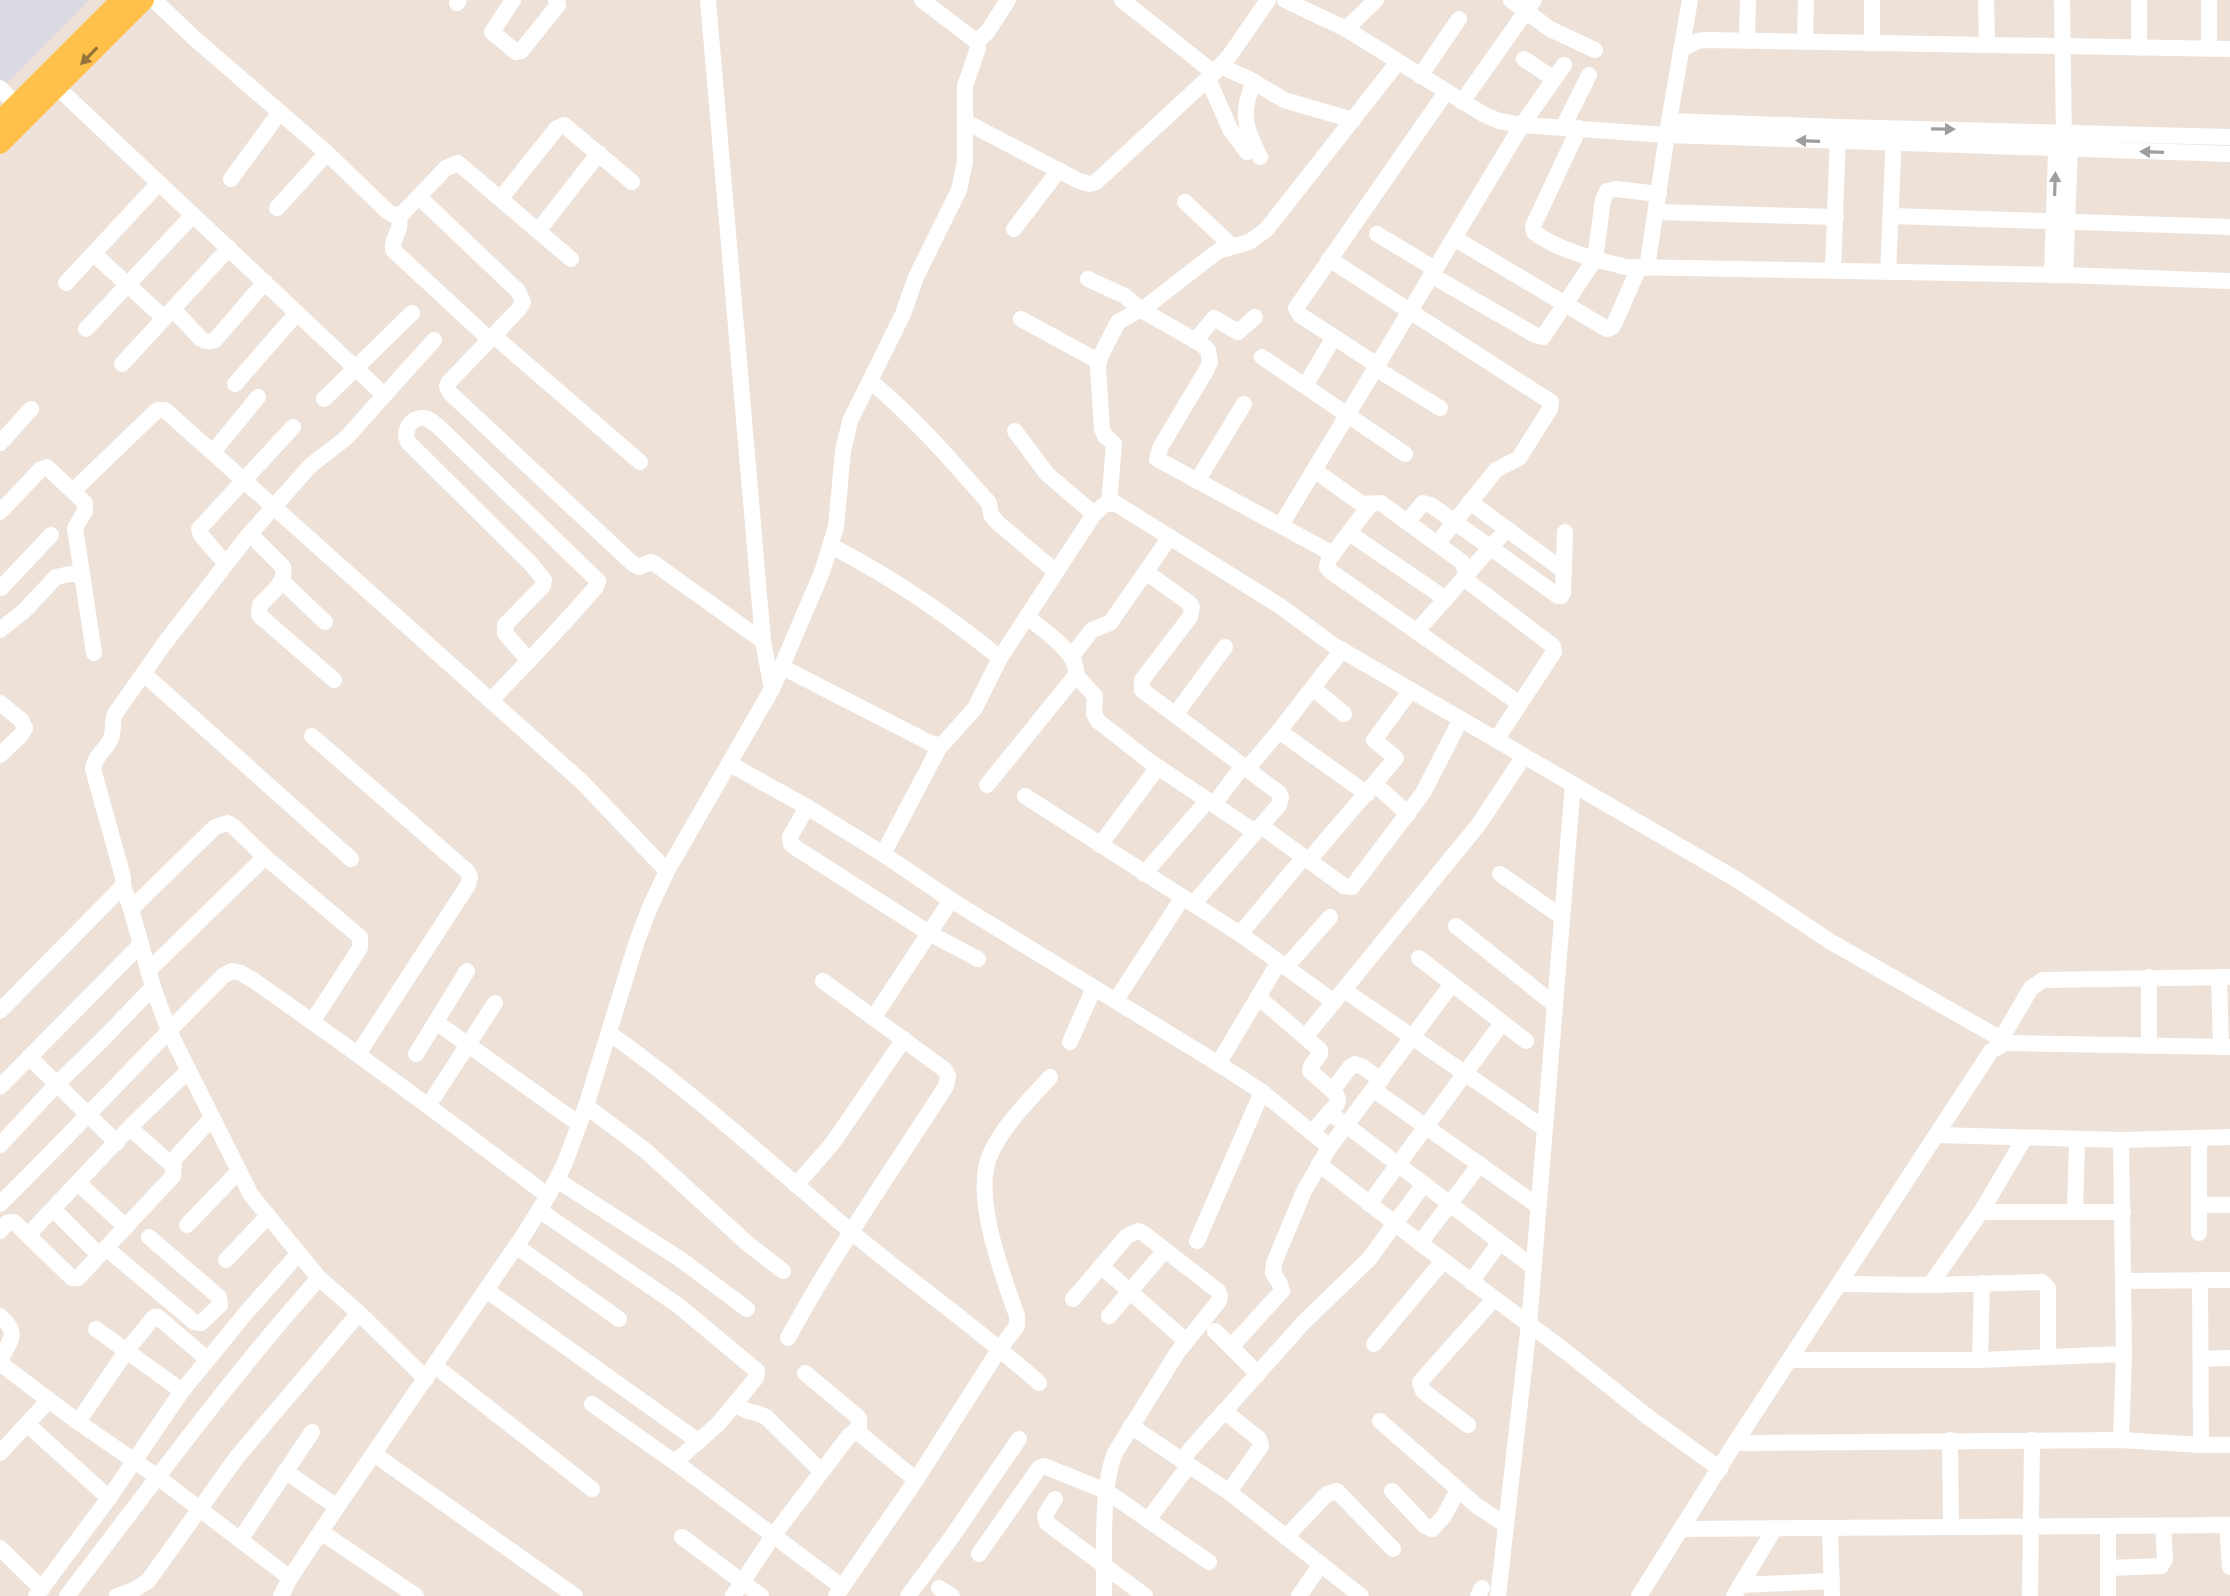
<svg xmlns="http://www.w3.org/2000/svg" width="2230" height="1596" viewBox="0 0 2230 1596" font-family="'Alegreya Sans',sans-serif">
	<rect width="100%" height="100%" fill="#ede1d8"/>
	<polygon fill="#dbd9e4" points="0,0 89,0 0,90"/>
	<g fill="none" stroke-linecap="round" stroke-linejoin="round">
		<g stroke="#fff" stroke-width="16">
			<polyline points="154,0 194,38 327,153 387,211 394,215 402,214 446,168 458,163 571,259"/>
			<polyline points="513,0 492,32 516,52 521,51 558,5 556,0"/>
			<polyline points="708,0 763,641 772,689"/>
			<polyline points="922,0 977,42"/>
			<polyline points="1122,0 1214,73"/>
			<polyline points="1285,0 1346,29 1483,114 1499,121 1522,125 1667,135 2230,154"/>
			<polyline points="1511,0 1550,29 1595,50"/>
			<polyline points="1872,0 1872,43"/>
			<polyline points="1986,0 1987,45"/>
			<polyline points="2062,0 2064,142"/>
			<polyline points="2139,0 2139,48"/>
			<polyline points="457,3 459,0"/>
			<polyline points="1346,29 1376,0"/>
			<polyline points="1747,41 1748,0"/>
			<polyline points="1805,42 1806,0"/>
			<polyline points="1681,49 1698,41 1706,40 2230,49"/>
			<polyline points="2209,49 2209,0"/>
			<polyline points="1524,59 1554,79"/>
			<polyline points="1220,66 1247,78 1284,100 1353,120"/>
			<polyline points="1420,76 1459,19"/>
			<polyline points="1208,79 1230,129 1247,152"/>
			<path d="M 1254,82 C 1240,113 1245,127 1260,157"/>
			<polyline points="0,88 16,105"/>
			<polyline points="58,88 384,395"/>
			<polyline points="1462,102 1534,0"/>
			<polyline points="1669,121 1839,127 2230,137"/>
			<polyline points="966,122 1079,181 1090,184 1096,182 1214,73 1230,55 1268,0"/>
			<polyline points="1563,127 1589,75"/>
			<path d="M 1579,128 L 1533,226 L 1534,232 C 1556,250 1598,260 1626,267 L 2065,275 L 2230,281"/>
			<polyline points="231,179 280,112"/>
			<polyline points="419,197 518,291 523,302 519,309 449,382 447,386 450,393 632,563 639,567 651,562 655,564 763,641"/>
			<polyline points="501,198 557,128 564,125 632,182"/>
			<polyline points="1185,202 1232,246"/>
			<polyline points="277,208 327,153"/>
			<polyline points="1656,212 1836,217"/>
			<path d="M 399,216 C 402,235 391,236 393,250 L 489,339"/>
			<polyline points="1891,216 2230,227"/>
			<polyline points="1014,229 1059,170"/>
			<polyline points="538,231 599,153"/>
			<polyline points="1377,234 1435,269"/>
			<polyline points="1454,238 1607,329 1612,327 1615,322 1639,268"/>
			<polyline points="94,254 164,318"/>
			<polyline points="1329,259 1551,402 1550,409 1519,458 1496,470 1437,544"/>
			<polyline points="1647,268 1669,121 1690,0"/>
			<polyline points="1833,270 1838,133"/>
			<polyline points="1888,272 1894,134"/>
			<polyline points="1431,275 1535,335 1543,337 1595,259 1603,200 1607,191 1616,189 1659,194"/>
			<polyline points="2052,275 2056,149"/>
			<polyline points="2065,275 2070,149"/>
			<polyline points="1088,279 1125,296 1140,309 1201,344 1208,350 1210,362 1207,369 1160,448 1157,459 1333,554"/>
			<polyline points="66,283 159,183"/>
			<path d="M 173,309 L 201,339 C 206,342 209,342 215,340 L 265,282"/>
			<polyline points="1021,319 1098,361"/>
			<polyline points="86,329 193,215"/>
			<polyline points="493,335 640,462"/>
			<polyline points="1195,341 1214,318 1238,332 1255,317"/>
			<polyline points="1262,357 1405,454"/>
			<polyline points="122,364 229,248"/>
			<polyline points="1377,365 1300,315 1296,308 1446,92"/>
			<polyline points="1375,368 1440,408"/>
			<path d="M 870,381 C 914,417 951,460 989,503 L 991,515 L 998,523 L 1056,572"/>
			<polyline points="235,384 297,313"/>
			<polyline points="1305,386 1334,337"/>
			<polyline points="324,399 412,313"/>
			<polyline points="1015,431 1047,474 1094,514"/>
			<polyline points="0,443 31,409"/>
			<polyline points="213,452 258,397"/>
			<polyline points="1314,470 1362,504 1381,503 1462,562 1470,583 1553,646 1554,652 1550,658 1496,740"/>
			<polyline points="1197,481 1244,404"/>
			<polyline points="73,491 154,413 158,410 165,410 582,782 667,871"/>
			<polyline points="1470,502 1564,571"/>
			<polyline points="1109,503 1114,444 1105,436 1102,429 1098,367 1100,357 1118,322 1147,306 1218,251 1249,242 1266,230 1398,62"/>
			<polyline points="1370,505 1329,559 1327,567 1330,571 1520,704"/>
			<polyline points="0,512 41,469 47,467 85,503 85,511 75,528 94,653"/>
			<polyline points="1407,522 1423,503 1431,505 1558,596 1561,596 1563,593 1565,532"/>
			<polyline points="1281,525 1522,125 1564,65"/>
			<polyline points="1349,533 1446,599"/>
			<path d="M 250,534 L 283,567 C 287,583 269,595 260,605 L 259,615 L 334,680"/>
			<path d="M 831,546 C 892,577 947,615 1000,658"/>
			<polyline points="226,564 201,535 199,529 293,427"/>
			<polyline points="1146,572 1189,603 1192,607 1190,617 1142,680 1142,690 1279,793 1281,797 1279,805 1194,903"/>
			<polyline points="282,581 325,622"/>
			<polyline points="1,588 51,535"/>
			<polyline points="0,630 24,611 56,577 70,574 81,574"/>
			<polyline points="1417,631 1507,529"/>
			<polyline points="1071,657 1092,630 1110,623 1170,537"/>
			<polyline points="782,667 932,744 942,745 975,708 1000,658 1094,514 1104,505 1115,503 1280,606 1333,645 1736,879 1831,942 2001,1039"/>
			<polyline points="144,674 351,859"/>
			<polyline points="1076,675 1095,696 1094,714 1098,721 1149,761 1255,832"/>
			<polyline points="1313,688 1344,714"/>
			<path d="M 491,700 C 527,663 562,626 596,587 L 598,581 L 442,430 C 436,425 431,419 424,418 C 410,417 403,431 408,442 L 531,564 L 544,580 L 543,586 L 505,625 L 505,633 L 529,661"/>
			<polyline points="0,703 21,720 25,728 21,735 0,755"/>
			<polyline points="1175,715 1225,647"/>
			<polyline points="1279,731 1367,794"/>
			<polyline points="312,736 467,871 470,877 468,885 358,1054"/>
			<polyline points="730,764 807,807 883,854 951,900 1230,1071 1262,1092 1327,1145 1329,1148 1304,1191 1274,1263 1273,1273 1280,1284 1282,1291 1231,1347"/>
			<polyline points="1247,769 1279,731 1342,650"/>
			<polyline points="1375,784 1408,814"/>
			<path d="M 987,785 L 1076,675 C 1079,653 1043,630 1027,617"/>
			<polyline points="1025,796 1240,934 1334,1002"/>
			<polyline points="1214,804 1243,766"/>
			<polyline points="807,807 790,837 791,844 796,848 929,933 978,959"/>
			<polyline points="1261,826 1344,886 1352,887 1423,793 1461,719"/>
			<polyline points="1100,845 1158,767"/>
			<polyline points="883,854 940,746"/>
			<polyline points="1309,860 1396,758 1374,740 1411,690"/>
			<polyline points="1144,874 1208,800"/>
			<polyline points="1500,874 1562,917"/>
			<polyline points="123,886 131,909 153,987 169,1031 251,1195 319,1278 359,1313 426,1379"/>
			<polyline points="131,909 215,827 227,823 233,826 265,857 360,937 360,948 312,1022"/>
			<polyline points="1456,926 1555,1005"/>
			<polyline points="1240,934 1304,857"/>
			<polyline points="1419,958 1526,1041"/>
			<polyline points="1286,967 1330,917"/>
			<polyline points="149,970 265,857"/>
			<polyline points="2149,977 2149,1046"/>
			<polyline points="2219,977 2221,1047"/>
			<polyline points="1344,990 1544,1128"/>
			<polyline points="1258,997 1320,1050 1320,1054 1311,1066 1310,1071 1335,1093 1338,1099 1337,1104 1312,1132"/>
			<polyline points="1116,1000 1183,897"/>
			<path d="M 0,1011 L 123,886 L 123,877 L 93,769 C 95,755 105,751 110,740 C 115,732 111,723 115,714 L 164,644 L 247,537 L 311,465 L 346,438 L 434,340"/>
			<polyline points="874,1017 951,900"/>
			<polyline points="436,1022 579,1124"/>
			<path d="M 609,1033 C 694,1093 770,1163 849,1230 C 911,1282 978,1328 1039,1383"/>
			<polyline points="1306,1036 1479,824 1524,756"/>
			<polyline points="1070,1042 1094,988"/>
			<polyline points="1997,1046 2031,988 2043,980 2230,977"/>
			<polyline points="416,1054 467,971"/>
			<polyline points="29,1057 117,1143"/>
			<polyline points="1218,1064 1279,962"/>
			<polyline points="0,1087 141,944"/>
			<polyline points="1374,1090 1538,1206"/>
			<polyline points="1332,1091 1350,1067 1355,1064 1363,1067 1381,1080"/>
			<polyline points="434,1097 495,1003"/>
			<polyline points="586,1106 646,1151 748,1244 783,1271"/>
			<polyline points="1329,1112 1533,1267"/>
			<polyline points="130,1128 173,1166"/>
			<polyline points="1937,1135 2121,1140 2230,1137"/>
			<polyline points="2199,1138 2199,1233"/>
			<polyline points="0,1145 57,1084 104,1038 153,987"/>
			<polyline points="1329,1148 1452,984"/>
			<polyline points="1319,1164 1420,1243 1569,1354 1648,1417 1720,1469"/>
			<polyline points="557,1180 680,1259 747,1309"/>
			<polyline points="78,1183 126,1227"/>
			<polyline points="796,1185 832,1144 904,1039"/>
			<path d="M 0,1204 C 76,1129 148,1051 223,976 L 232,971 L 241,973 L 253,980 C 353,1050 451,1122 548,1196"/>
			<polyline points="1369,1204 1502,1023"/>
			<polyline points="2199,1205 2230,1205"/>
			<polyline points="53,1209 99,1255"/>
			<polyline points="539,1210 679,1306 757,1371 756,1378 719,1423 675,1462"/>
			<polyline points="1981,1212 2123,1212"/>
			<polyline points="2075,1212 2077,1139"/>
			<polyline points="187,1225 239,1171"/>
			<polyline points="0,1231 7,1223 14,1222 72,1278 78,1278 173,1176 174,1160 177,1156 212,1118"/>
			<polyline points="28,1235 132,1125 188,1071"/>
			<polyline points="1197,1241 1262,1092"/>
			<polyline points="1420,1243 1480,1164"/>
			<polyline points="516,1246 619,1319"/>
			<polyline points="106,1248 194,1322 201,1323 220,1305 219,1297 149,1237"/>
			<polyline points="226,1260 268,1216"/>
			<polyline points="1101,1266 1186,1341"/>
			<polyline points="2200,1280 2201,1445"/>
			<polyline points="2124,1281 2230,1280"/>
			<polyline points="1471,1282 1500,1242"/>
			<polyline points="1841,1284 1930,1285 2042,1282 2048,1288 2048,1357"/>
			<polyline points="1930,1285 1981,1212 2024,1139"/>
			<polyline points="486,1290 698,1441"/>
			<path d="M 1073,1299 L 1127,1236 L 1138,1231 L 1143,1233 L 1218,1291 L 1220,1296 L 1219,1301 L 1177,1353 L 1115,1453 C 1100,1490 1105,1554 1104,1596"/>
			<path d="M 0,1316 C 20,1334 10,1339 1,1359 L 5,1367 L 78,1422 L 159,1478 L 290,1578"/>
			<polyline points="1109,1316 1165,1250"/>
			<polyline points="1215,1331 1258,1374"/>
			<path d="M 788,1338 C 835,1251 893,1169 946,1086 L 948,1076 L 945,1070 L 823,981"/>
			<polyline points="1374,1344 1443,1261"/>
			<polyline points="2201,1359 2230,1358"/>
			<polyline points="1791,1360 1980,1360 2124,1354"/>
			<polyline points="1980,1360 1982,1283"/>
			<polyline points="435,1366 592,1489"/>
			<polyline points="805,1373 859,1418 859,1433 916,1480"/>
			<polyline points="182,1391 245,1314 299,1253"/>
			<polyline points="592,1404 683,1468 842,1587"/>
			<path d="M 735,1404 C 749,1415 754,1410 766,1417 L 821,1471"/>
			<polyline points="1224,1411 1259,1439 1261,1446 1229,1492"/>
			<polyline points="1380,1421 1477,1506 1506,1525"/>
			<polyline points="78,1422 127,1350 154,1317 158,1317 207,1359"/>
			<polyline points="27,1424 109,1498"/>
			<polyline points="1468,1425 1423,1391 1420,1382 1494,1299"/>
			<polyline points="1131,1426 1229,1492 1361,1596"/>
			<polyline points="1950,1440 1951,1527"/>
			<polyline points="2121,1440 2124,1354 2121,1140"/>
			<polyline points="1735,1443 2121,1440 2201,1445 2230,1445"/>
			<polyline points="0,1453 48,1401"/>
			<polyline points="374,1454 575,1596"/>
			<polyline points="1181,1460 1303,1323 1369,1259 1424,1184"/>
			<polyline points="285,1471 337,1507"/>
			<polyline points="1392,1491 1425,1526 1432,1529 1444,1516 1458,1490"/>
			<polyline points="1055,1499 1045,1515 1047,1523 1145,1596"/>
			<polyline points="1148,1520 1189,1465"/>
			<polyline points="2227,1526 2230,1567"/>
			<polyline points="1830,1528 1832,1596"/>
			<polyline points="1681,1529 2230,1525"/>
			<polyline points="321,1532 416,1596"/>
			<polyline points="682,1537 761,1596"/>
			<polyline points="1286,1537 1327,1494 1337,1491 1393,1549"/>
			<polyline points="240,1540 312,1432"/>
			<polyline points="0,1548 42,1589"/>
			<polyline points="979,1554 1039,1468 1044,1466 1106,1491 1209,1562"/>
			<polyline points="2108,1568 2161,1566 2165,1559 2163,1526"/>
			<polyline points="1741,1585 1832,1581"/>
			<polyline points="939,1588 952,1596"/>
			<polyline points="36,1596 109,1498 182,1391 96,1329"/>
			<path d="M 67,1596 C 149,1489 229,1379 319,1278"/>
			<polyline points="117,1596 134,1590 148,1581 237,1457 359,1313"/>
			<polyline points="281,1596 290,1578 337,1507 525,1233 548,1196 564,1165 586,1106 637,941 650,907 667,871 772,689 822,572 836,527 843,451 850,421 903,314 916,277 959,190 965,162 965,86 978,48 977,42 988,31 1008,0"/>
			<polyline points="733,1596 773,1536 848,1437 858,1428"/>
			<path d="M 836,1596 L 916,1480 L 1000,1348 L 1017,1326 L 1017,1316 C 1003,1276 972,1196 990,1155 C 1003,1125 1029,1101 1050,1077"/>
			<polyline points="908,1596 951,1538 1019,1439"/>
			<polyline points="1299,1596 1321,1564"/>
			<polyline points="1478,1596 1482,1588"/>
			<polyline points="1498,1596 1529,1324 1573,784"/>
			<polyline points="1639,1596 1735,1443 1991,1051 2005,1043 2230,1047"/>
			<polyline points="1734,1596 1775,1528"/>
			<polyline points="2030,1596 2032,1440"/>
			<polyline points="2108,1596 2108,1526"/>
		</g>
		<g stroke="#ffc14a" stroke-width="20">
			<polyline points="0,121 121,0"/>
			<polyline points="0,144 144,0"/>
		</g>
	</g>
	<defs><path id="oneway-solid" d="M-6-.8H1V-3.2L6.5 0L1 3.2V.8H-6Z" transform="scale(2)"/></defs>
	<use fill="#947439" href="#oneway-solid" transform="translate(89 56) rotate(134)"/>
	<g fill="#9e9e9e">
		<use href="#oneway-solid" transform="translate(1943 129) rotate(1)"/>
		<use href="#oneway-solid" transform="translate(1808 141) rotate(-178)"/>
		<use href="#oneway-solid" transform="translate(2152 152) rotate(-178)"/>
		<use href="#oneway-solid" transform="translate(2055 184) rotate(-88)"/>
	</g>
</svg>
